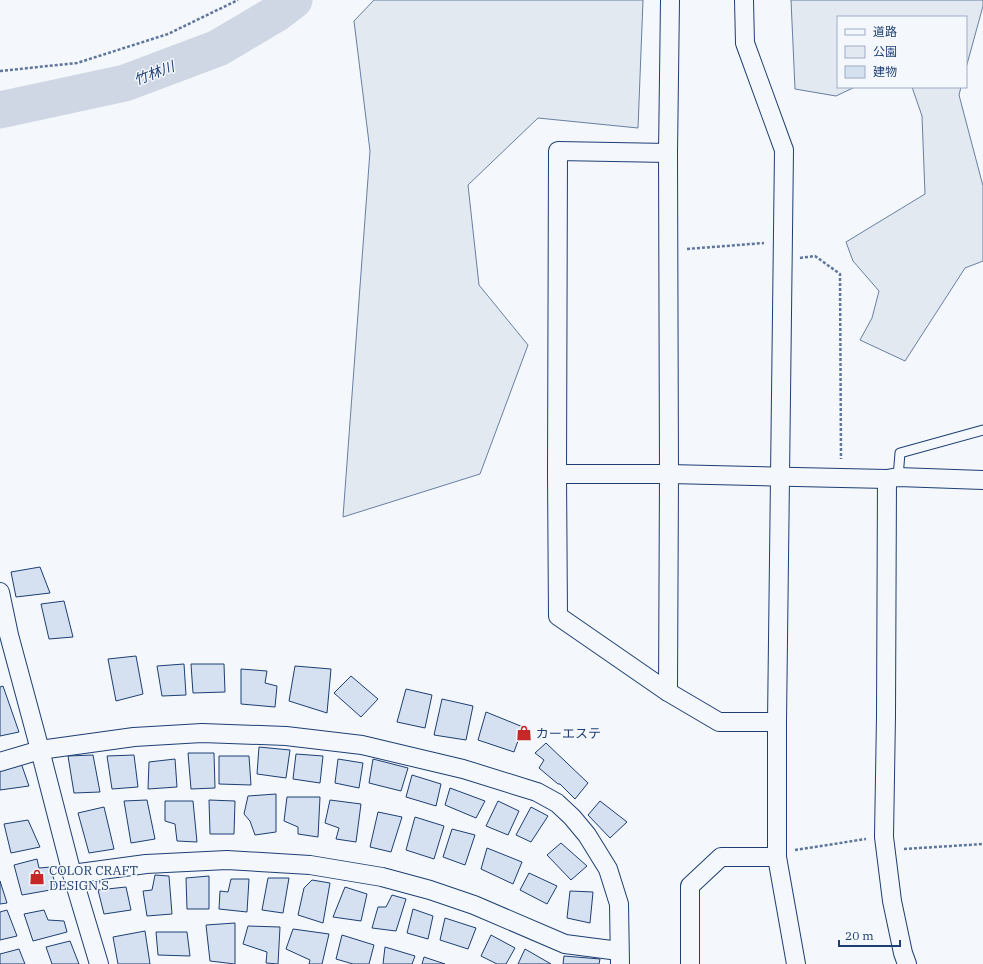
<svg xmlns="http://www.w3.org/2000/svg" width="983" height="964" viewBox="0 0 983 964" font-family="'IBM Plex Serif','Noto Sans JP',serif">
	<rect width="100%" height="100%" fill="#f4f7fb"/>
	<g fill="#e3e9f0" stroke="#687fa3">
		<polygon points="374,0 643,0 638,128 538,118 468,185 479,285 528,345 480,474 343,517 370,151 354,21"/>
		<polygon points="791,0 983,0 983,6 966,68 966,17 838,17 838,87 855,87 836,96 795,89"/>
		<polygon points="912,87 961,87 959,95 983,186 983,261 965,268 905,361 860,340 872,318 879,291 853,261 846,242 925,194 922,116"/>
	</g>
	<g fill="none" stroke-linecap="round" stroke-linejoin="round">
		<polyline stroke="#cfd7e4" stroke-width="37" points="0,110 125,83 218,48 277,13 294,0"/>
	</g>
	<g fill="#d5e0f0" stroke="#1d3f73">
		<polygon points="40,567 50,593 16,597 11,572"/>
		<polygon points="64,601 73,637 49,639 41,604"/>
		<polygon points="136,656 143,694 116,701 108,659"/>
		<polygon points="184,664 186,695 162,696 157,666"/>
		<polygon points="191,664 224,664 225,692 193,693"/>
		<polygon points="295,666 331,669 327,713 289,701"/>
		<polygon points="241,669 267,671 265,683 277,686 275,707 241,704"/>
		<polygon points="351,676 378,699 361,717 334,693"/>
		<polygon points="3,686 19,732 0,736 0,687"/>
		<polygon points="406,689 432,695 425,728 397,722"/>
		<polygon points="442,699 473,706 466,740 434,735"/>
		<polygon points="486,712 523,727 514,752 478,740"/>
		<polygon points="546,743 588,783 575,799 560,784 558,784 539,768 544,760 535,753"/>
		<polygon points="259,747 290,750 286,778 257,774"/>
		<polygon points="188,753 214,753 215,788 191,789"/>
		<polygon points="296,754 323,756 320,783 293,779"/>
		<polygon points="93,755 100,792 74,793 68,756"/>
		<polygon points="134,755 138,787 112,789 107,756"/>
		<polygon points="219,756 249,756 251,785 219,784"/>
		<polygon points="175,759 177,787 148,789 149,762"/>
		<polygon points="338,759 363,763 359,788 335,783"/>
		<polygon points="373,759 408,768 401,791 369,783"/>
		<polygon points="21,763 29,786 0,790 0,769"/>
		<polygon points="412,775 441,784 436,806 406,797"/>
		<polygon points="450,788 485,801 476,818 445,805"/>
		<polygon points="276,794 276,832 255,835 250,821 244,814 248,796"/>
		<polygon points="287,797 320,797 318,837 298,834 298,827 284,821"/>
		<polygon points="147,800 155,839 131,843 124,801"/>
		<polygon points="209,800 235,801 234,834 210,834"/>
		<polygon points="330,800 361,804 356,842 336,839 339,828 325,823"/>
		<polygon points="165,801 193,801 197,842 177,841 175,824 165,821"/>
		<polygon points="498,801 519,811 508,835 486,826"/>
		<polygon points="600,801 627,822 610,838 588,815"/>
		<polygon points="104,807 114,849 89,853 78,813"/>
		<polygon points="531,807 548,816 531,842 516,835"/>
		<polygon points="378,812 402,817 391,852 370,847"/>
		<polygon points="415,817 444,826 434,859 406,850"/>
		<polygon points="28,820 40,847 11,853 4,824"/>
		<polygon points="452,829 475,835 465,865 443,857"/>
		<polygon points="561,843 587,866 571,880 547,855"/>
		<polygon points="487,848 522,862 513,884 481,869"/>
		<polygon points="37,859 39,868 51,867 56,889 22,895 14,865"/>
		<polygon points="529,873 557,886 547,904 520,890"/>
		<polygon points="155,875 169,876 172,914 147,916 143,891 152,890"/>
		<polygon points="209,876 209,909 187,909 186,878"/>
		<polygon points="268,878 289,878 283,913 262,910"/>
		<polygon points="231,879 249,879 247,912 219,909 220,891 228,892"/>
		<polygon points="312,880 330,883 323,923 298,915 304,888"/>
		<polygon points="0,881 7,903 0,904"/>
		<polygon points="126,887 131,910 104,914 98,890"/>
		<polygon points="345,887 367,894 361,921 333,917"/>
		<polygon points="570,891 593,892 590,923 567,918"/>
		<polygon points="392,895 406,899 396,931 372,928 378,907 386,907"/>
		<polygon points="413,909 433,916 428,939 407,933"/>
		<polygon points="7,910 17,936 0,940 0,912"/>
		<polygon points="44,910 48,920 64,921 67,932 33,941 24,914"/>
		<polygon points="445,918 476,928 468,949 440,940"/>
		<polygon points="235,923 235,964 210,961 206,925"/>
		<polygon points="248,926 280,927 278,964 266,963 267,952 243,944"/>
		<polygon points="293,929 329,934 322,964 309,964 310,960 286,949"/>
		<polygon points="145,931 150,964 118,964 113,937"/>
		<polygon points="156,932 187,932 190,956 158,955"/>
		<polygon points="342,935 374,945 369,964 353,964 336,959"/>
		<polygon points="491,935 515,948 506,964 497,964 481,956"/>
		<polygon points="70,941 79,964 52,964 46,947"/>
		<polygon points="385,947 415,956 412,964 383,964"/>
		<polygon points="19,949 25,964 0,964 0,954"/>
		<polygon points="525,949 551,964 518,964"/>
		<polygon points="564,956 600,959 599,964 563,964"/>
		<polygon points="424,957 445,964 422,964"/>
	</g>
	<g fill="none" stroke-linecap="round" stroke-linejoin="round">
		<defs>
			<polyline id="lane" points="898,477 900,453 983,430"/>
			<g id="street">
				<polyline points="670,0 668,153 558,151 557,474 669,474 887,479 898,477 983,480"/>
				<polyline points="557,474 558,616 668,692 719,722 777,722 784,150 745,43 744,0"/>
				<polyline points="887,479 886,716 884,837 892,901 903,953 907,964"/>
				<polyline points="0,592 9,635 40,750 134,737 202,733 286,736 362,745 463,769 537,792 557,803 572,817 587,835 608,869 619,904 620,964"/>
				<polyline points="668,692 669,474 668,153"/>
				<polyline points="0,762 40,750 72,874 99,964"/>
				<polyline points="777,857 796,964"/>
				<polyline points="72,874 146,864 227,860 310,865 382,877 430,890 474,905 565,944 619,951"/>
				<polyline points="690,964 690,886 721,857 777,857 777,722"/>
			</g>
		</defs>
		<use href="#lane" stroke="#1d3f73" stroke-width="11"/>
		<use href="#street" stroke="#1d3f73" stroke-width="20"/>
		<g stroke="#5e769c" stroke-width="2.5" stroke-dasharray="3 2" stroke-linecap="butt">
			<polyline points="0,71 77,63 168,34 238,0"/>
			<polyline points="687,249 764,243"/>
			<polyline points="800,258 815,256 840,274 841,459"/>
			<polyline points="904,849 983,844"/>
			<polyline points="795,850 866,839"/>
		</g>
		<use href="#lane" stroke="#f4f7fb" stroke-width="9"/>
		<use href="#street" stroke="#f4f7fb" stroke-width="18"/>
	</g>
	<defs>
		<symbol id="shop-bare" viewBox="-9 -9 18 18"><path d="M-5-2.5h2.3a2.7 3.5 0 0 1 5.4 0H5L5.5 6h-11ZM-1.5-2.5h3a1.5 2.3 0 0 0-3 0Z" fill="#c62828" stroke="#f4f7fb" stroke-width="2.5" paint-order="stroke"/></symbol>
	</defs>
	<g fill-rule="evenodd">
		<use href="#shop-bare" x="513" y="722" width="22" height="22"/>
		<use href="#shop-bare" x="26" y="866" width="22" height="22"/>
	</g>
	<g text-anchor="middle" dominant-baseline="central" stroke-width="3" stroke-linejoin="round" paint-order="stroke">
		<g font-size="13" fill="#1d3f73" stroke="#f4f7fb" text-anchor="start">
			<text x="536" y="733">カーエステ</text>
			<text x="49" y="870">COLOR CRAFT<tspan x="49" dy="15">DESIGN'S</tspan></text>
		</g>
		<g font-size="14" font-style="italic" fill="#1d3f73" stroke="#f4f7fb">
			<text transform="translate(154 73) rotate(-21)">竹林川</text>
		</g>
	</g>
	<rect x="837" y="16" width="130" height="72" fill="#f4f7fb" stroke="#9eadc5"/>
	<rect x="845" y="29" width="20" height="6" fill="#f4f7fb" stroke="#9eadc5"/>
	<text x="873" y="36" font-size="12" fill="#1d3f73">道路</text>
	<rect x="845" y="46" width="20" height="12" fill="#e3e9f0" stroke="#9eadc5"/>
	<text x="873" y="56" font-size="12" fill="#1d3f73">公園</text>
	<rect x="845" y="66" width="20" height="12" fill="#d5e0f0" stroke="#9eadc5"/>
	<text x="873" y="76" font-size="12" fill="#1d3f73">建物</text>
	<path d="M839 940v6h61v-6" fill="none" stroke="#1d3f73" stroke-width="2"/>
	<text x="845" y="940" font-size="12" fill="#1d3f73" stroke="#f4f7fb" stroke-width="3" paint-order="stroke">20 m</text>
</svg>
